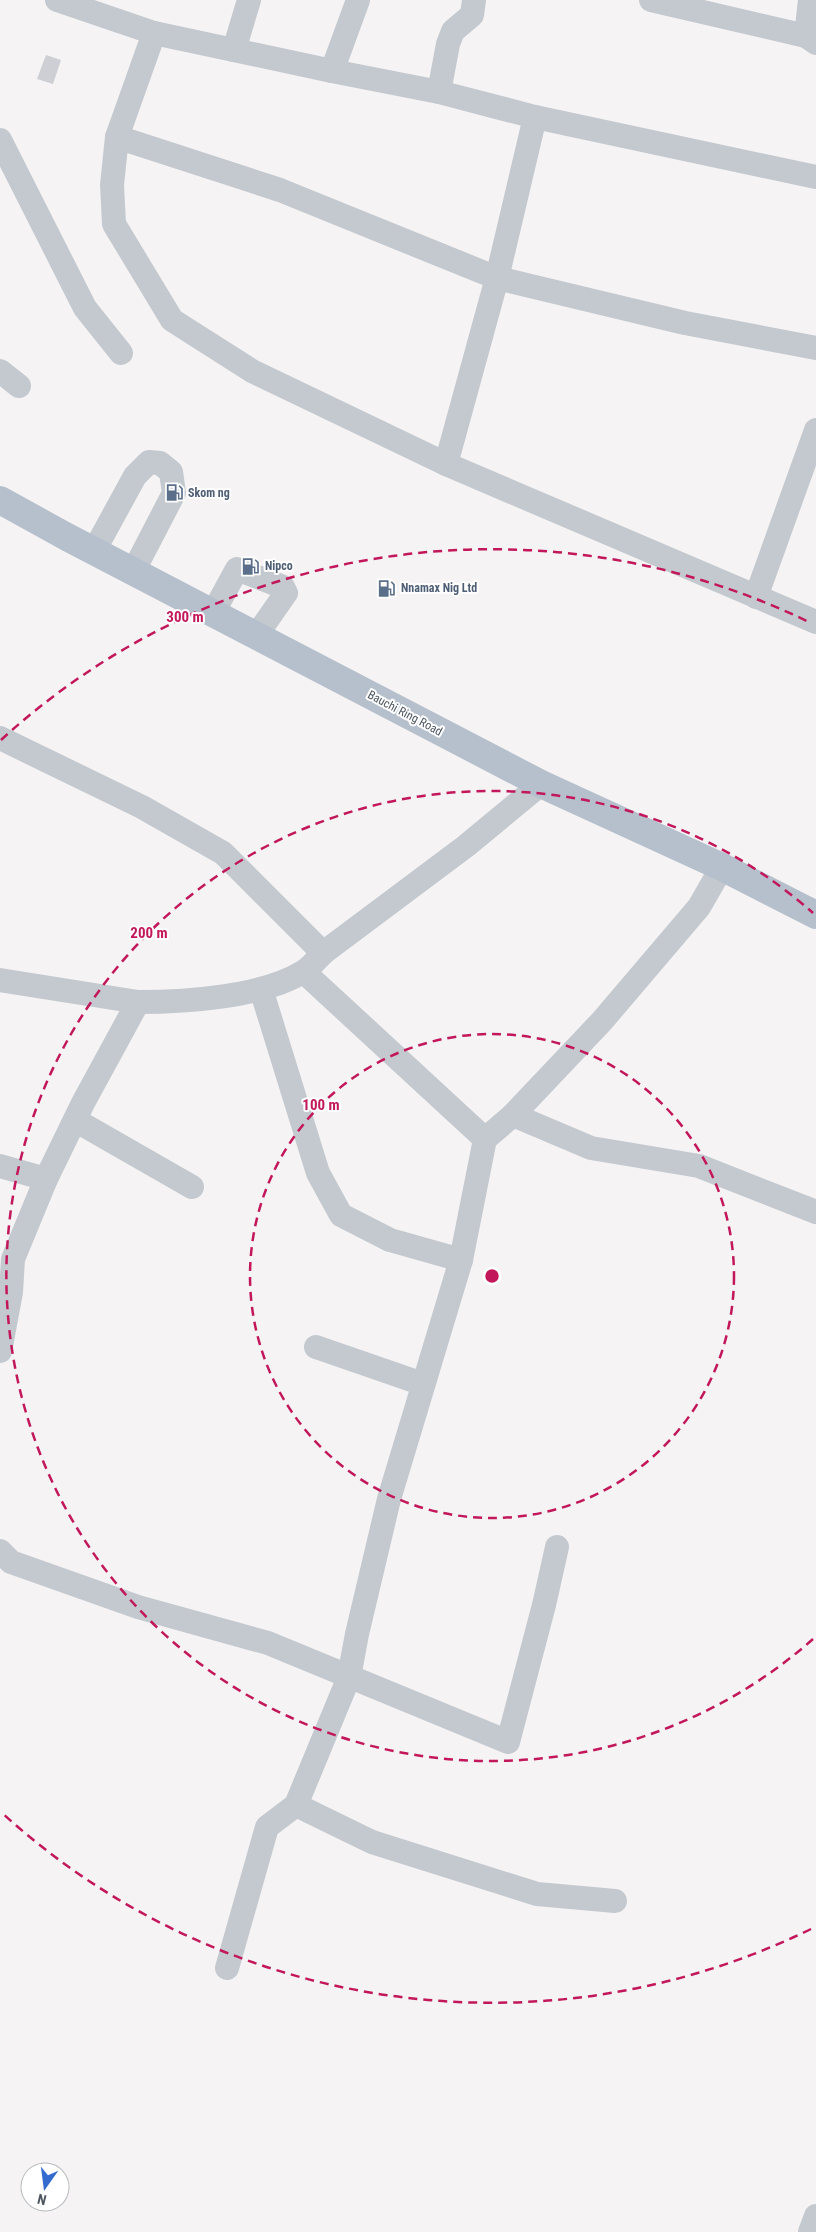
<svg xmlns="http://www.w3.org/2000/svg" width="816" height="2232" viewBox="0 0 816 2232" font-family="'Roboto Condensed',sans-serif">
	<rect width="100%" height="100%" fill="#f5f3f3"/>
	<polygon fill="#cdcfd4" points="46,55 61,60 53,84 37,79"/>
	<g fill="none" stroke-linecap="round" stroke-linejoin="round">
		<g stroke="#c3c9cf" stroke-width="24">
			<polyline points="57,0 154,33"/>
			<polyline points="358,0 332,71 154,33 117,137 112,185 114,224 172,320 252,371 446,464 816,622"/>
			<polyline points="651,0 806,36"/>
			<polyline points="810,0 806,36 816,43"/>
			<polyline points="234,50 249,0"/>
			<polyline points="332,71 439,92 535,117 816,177"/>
			<polyline points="439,92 448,44 453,31 472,15 474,0"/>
			<polyline points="117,137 280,190 497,278 685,323 816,348"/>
			<polyline points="0,140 85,308 121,353"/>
			<polyline points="0,371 19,386"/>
			<polyline points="446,464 497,278 535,117"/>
			<polyline points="94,551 135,476 149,462 160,463 171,472 174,493 133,572"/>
			<polyline points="756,597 816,430"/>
			<polyline points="213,613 237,569 283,587 286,593 256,636"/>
			<polyline points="0,738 142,807 223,853 323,953"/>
			<polyline points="304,972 485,1139"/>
			<polyline points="0,980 138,1002"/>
			<polyline points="261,989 318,1173 341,1215 390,1240 461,1260"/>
			<polyline points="513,1115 591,1148 699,1166 816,1212"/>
			<polyline points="75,1120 192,1187"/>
			<polyline points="0,1166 46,1179"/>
			<polyline points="316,1347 423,1384"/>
			<path d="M 0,1351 L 11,1292 L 13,1259 L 46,1179 L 83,1103 L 138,1002 C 186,1002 262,997 303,972 C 310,968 317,959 323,953 L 466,846 L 541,784"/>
			<polyline points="0,1551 11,1562 138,1607 268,1643 508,1742 544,1605 557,1547"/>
			<polyline points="296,1805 372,1842 537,1894 615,1901"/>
			<polyline points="227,1968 267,1827 296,1805 349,1677 357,1634 389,1499 461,1260 485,1139 513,1115 602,1021 699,907 722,867"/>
			<polyline points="810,2232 816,2216"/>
		</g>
		<polyline stroke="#b6c0cd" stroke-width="28" points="0,500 67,537 541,784 722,867 816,915"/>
	</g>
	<g fill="none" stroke="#c2185b" stroke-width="2.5" stroke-dasharray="9 6">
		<circle cx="492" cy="1276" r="242"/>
		<path d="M813 1639A485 485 0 1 1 813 913"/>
		<path d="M811 1929A727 727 0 0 1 1 1812M1 740A727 727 0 0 1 811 623"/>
	</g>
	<defs>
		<symbol id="fuel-bare" viewBox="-9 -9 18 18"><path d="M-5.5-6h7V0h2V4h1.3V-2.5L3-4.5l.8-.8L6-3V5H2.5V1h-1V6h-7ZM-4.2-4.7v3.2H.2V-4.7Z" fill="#5c6f8a" stroke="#fff" stroke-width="2.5" paint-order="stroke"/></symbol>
	</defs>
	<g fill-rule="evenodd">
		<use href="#fuel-bare" x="162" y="480" width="25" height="25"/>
		<use href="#fuel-bare" x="238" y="554" width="25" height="25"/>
		<use href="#fuel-bare" x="374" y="576" width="25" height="25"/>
	</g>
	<g text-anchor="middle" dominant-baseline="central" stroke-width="4" stroke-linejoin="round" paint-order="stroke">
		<g font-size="12" font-weight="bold" fill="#4e5e75" stroke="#fff" text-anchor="start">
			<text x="188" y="493">Skom ng</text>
			<text x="265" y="566">Nipco</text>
			<text x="401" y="588">Nnamax Nig Ltd</text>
		</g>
		<g font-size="12" fill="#4d555e" stroke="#fff">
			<text transform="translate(405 713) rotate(28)">Bauchi Ring Road</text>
		</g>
	</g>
	<circle cx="492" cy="1276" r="8" fill="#c2185b" stroke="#fff" stroke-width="2.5"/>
	<g font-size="15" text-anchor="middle" font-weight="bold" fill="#c2185b" stroke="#fff" stroke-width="4" stroke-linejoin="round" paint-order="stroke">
		<text x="185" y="622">300 m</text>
		<text x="149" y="938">200 m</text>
		<text x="321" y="1110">100 m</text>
	</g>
	<g transform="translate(45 2187) rotate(194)"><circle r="24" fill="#ffffff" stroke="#b8bbbf"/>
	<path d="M0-4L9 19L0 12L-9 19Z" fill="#336cce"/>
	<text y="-8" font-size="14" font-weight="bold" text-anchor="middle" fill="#4d555e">N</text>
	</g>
</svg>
